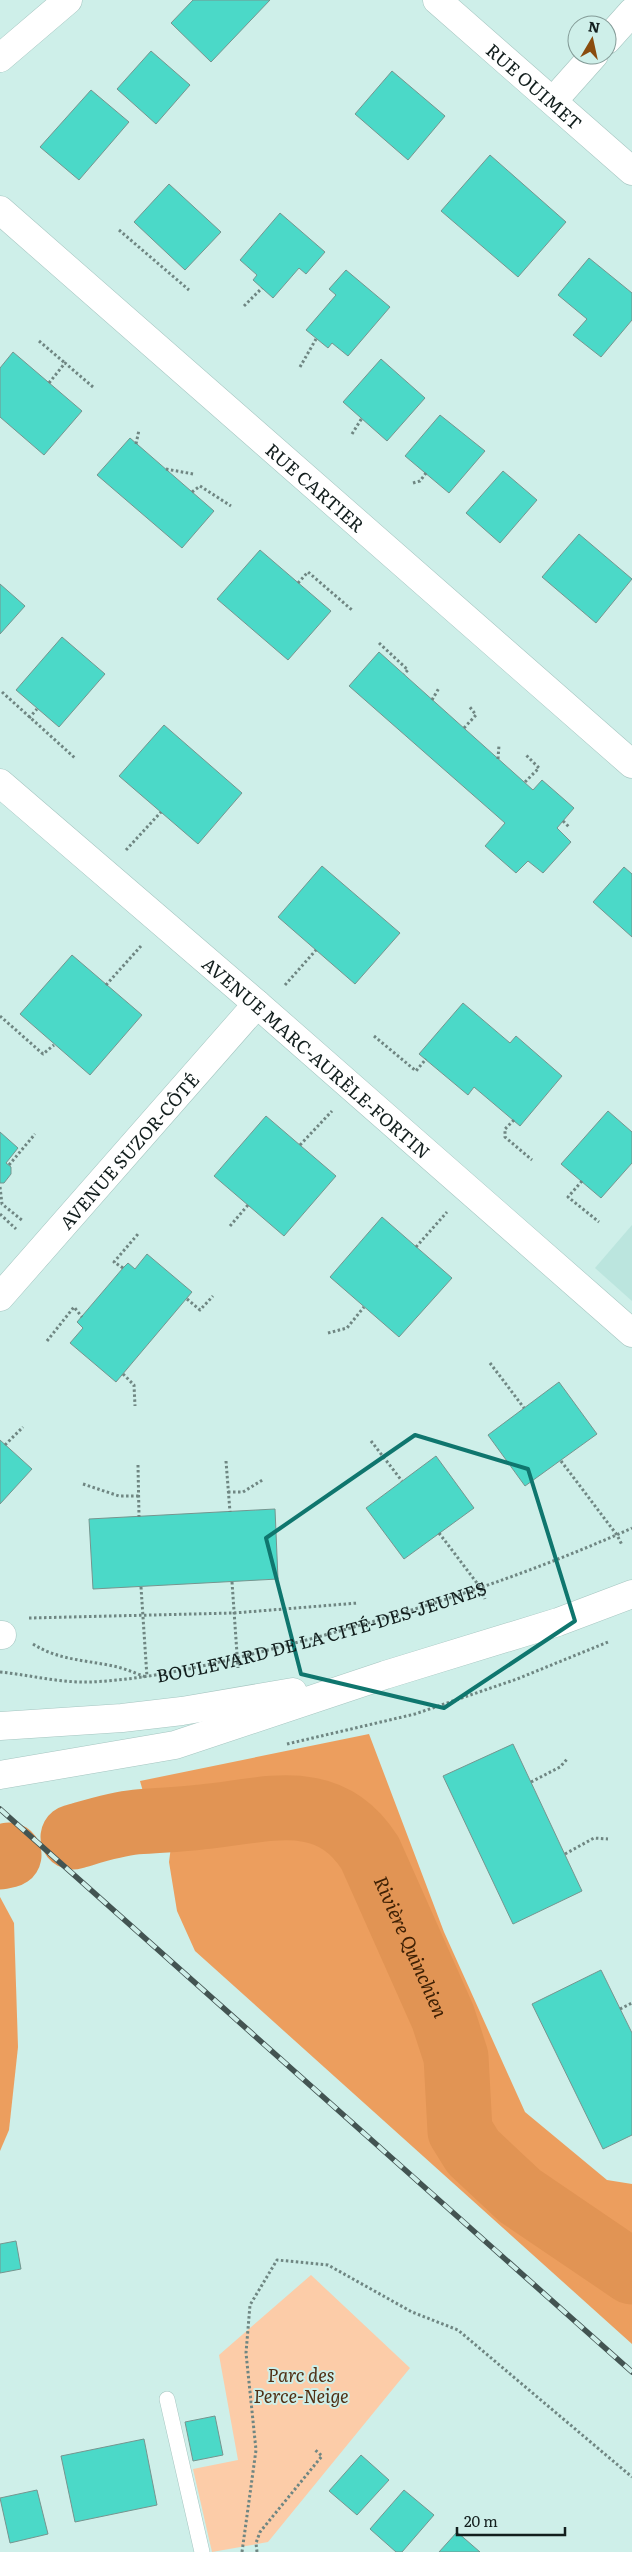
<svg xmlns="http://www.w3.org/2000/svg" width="632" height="2552" viewBox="0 0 632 2552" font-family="Literata,serif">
	<rect width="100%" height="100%" fill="#ceefe9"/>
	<polygon fill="#bbe5de" points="632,1225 632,1301 595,1268"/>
	<polygon fill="#fccca8" points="311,2275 410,2368 268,2542 212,2552 193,2469 238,2460 219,2355"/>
	<g fill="#ec9e5e">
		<polygon points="369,1734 444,1932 525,2112 607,2180 632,2184 632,2344 195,1951 177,1911 169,1862 177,1800 144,1795 140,1781"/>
		<polygon points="0,1897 14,1923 18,2047 9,2130 0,2151"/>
	</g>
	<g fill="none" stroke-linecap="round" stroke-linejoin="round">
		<g stroke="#e19454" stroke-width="65">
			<path id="s1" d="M 73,1837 C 94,1831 115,1824 136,1822 C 158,1820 179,1820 201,1817 C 265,1811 328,1787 370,1853 L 443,2017 L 456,2057 L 460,2131 L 473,2152 L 520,2196 L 632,2272"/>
			<polyline points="0,1857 9,1855"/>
		</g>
	</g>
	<g fill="#4bd9c8" stroke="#76958f">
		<polygon points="193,0 270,0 211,62 171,23"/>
		<polygon points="151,51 190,85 156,124 117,89"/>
		<polygon points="392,71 445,116 408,160 355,114"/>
		<polygon points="91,90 129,122 79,180 40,147"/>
		<polygon points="490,155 566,222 518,277 441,211"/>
		<polygon points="169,184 221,232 185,270 134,222"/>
		<polygon points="280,213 325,252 306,274 299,268 273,298 253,280 257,275 240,260"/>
		<polygon points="589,258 632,293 632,320 601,357 573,335 587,319 558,295"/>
		<polygon points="346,270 390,307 348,356 332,343 328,348 306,330 336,295 329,289"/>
		<polygon points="13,352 82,411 44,455 0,417 0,368"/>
		<polygon points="381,359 425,398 387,441 343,402"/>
		<polygon points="440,415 485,451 449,493 405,456"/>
		<polygon points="130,438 214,511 182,548 97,475"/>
		<polygon points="503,471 537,500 500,543 466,513"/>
		<polygon points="579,534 632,579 596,623 542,577"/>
		<polygon points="260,550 331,611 288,660 217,599"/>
		<polygon points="0,584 25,606 0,634"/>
		<polygon points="62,637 105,674 59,727 16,690"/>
		<polygon points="379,652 533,790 542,780 574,808 557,828 571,842 543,873 528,861 516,873 485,846 505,823 349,686"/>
		<polygon points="164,725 242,793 198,844 119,776"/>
		<polygon points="322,866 400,933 355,984 278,917"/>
		<polygon points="624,867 632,874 632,937 593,902"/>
		<polygon points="72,955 142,1015 90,1075 20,1014"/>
		<polygon points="463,1003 510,1043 516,1036 562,1076 520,1126 474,1087 468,1095 419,1054"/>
		<polygon points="608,1111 632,1132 632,1163 601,1198 561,1164"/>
		<polygon points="266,1116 336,1176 284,1236 214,1176"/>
		<polygon points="0,1132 18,1148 6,1163 11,1167 11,1174 4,1183 0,1183"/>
		<polygon points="382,1217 452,1278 399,1337 330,1277"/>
		<polygon points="147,1254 192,1292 116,1382 70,1343 83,1328 77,1322 123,1268 128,1263 135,1269"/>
		<polygon points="559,1382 597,1434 525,1486 488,1435"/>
		<polygon points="0,1440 32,1469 0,1504"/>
		<polygon points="436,1456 474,1508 404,1559 366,1508"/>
		<polygon points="275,1509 278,1579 93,1589 89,1519"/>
		<polygon points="513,1744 582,1891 513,1924 443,1776"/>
		<polygon points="601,1970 632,2033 632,2135 603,2149 532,2004"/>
		<polygon points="16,2241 21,2269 0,2273 0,2244"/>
		<polygon points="215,2416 223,2455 193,2461 185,2422"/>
		<polygon points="144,2439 157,2505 75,2522 61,2456"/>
		<polygon points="361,2455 389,2480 357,2515 329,2491"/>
		<polygon points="37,2490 48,2534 10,2543 0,2498"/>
		<polygon points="404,2490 434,2515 402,2552 396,2552 370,2529"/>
		<polygon points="457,2532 480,2552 439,2552"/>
	</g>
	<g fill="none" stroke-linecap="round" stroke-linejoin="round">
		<defs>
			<polyline id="lane" points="167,2399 202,2552"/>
			<g id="street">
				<path id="s3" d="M 437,0 L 632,171"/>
				<polyline points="607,40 632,12"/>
				<polyline points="0,58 68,0"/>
				<polyline points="553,101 594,55"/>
				<path id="s4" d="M 0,210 L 632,764"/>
				<path id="s5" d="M 0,783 L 257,1004 L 632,1333"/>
				<path id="s6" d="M 0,1297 L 257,1004"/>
				<polyline points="0,1635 2,1635"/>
			</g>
			<g id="secondary">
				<polyline points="0,1726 122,1718 182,1711 293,1692"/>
				<polyline points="0,1775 175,1745 385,1675 558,1622 632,1594"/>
			</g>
		</defs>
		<use href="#lane" stroke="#a5c5c0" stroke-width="16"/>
		<use href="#street" stroke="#a5c5c0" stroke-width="29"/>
		<use href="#secondary" stroke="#a5c5c0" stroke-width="29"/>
		<g stroke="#6f8682" stroke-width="3" stroke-dasharray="2.5 2.5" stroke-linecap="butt">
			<polyline points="119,230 189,290"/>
			<polyline points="244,306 262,288"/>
			<polyline points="39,341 65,363"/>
			<polyline points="300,367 316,339"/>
			<polyline points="49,383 65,363 93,387"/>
			<polyline points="352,434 362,418"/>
			<polyline points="136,444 139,430"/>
			<polyline points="166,469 193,474"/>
			<polyline points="413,483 420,481 426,473"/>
			<polyline points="192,492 200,486 231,506"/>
			<polyline points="298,583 308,572 352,610"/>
			<polyline points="379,643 408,670 404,674"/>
			<polyline points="2,692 76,759"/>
			<polyline points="432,700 439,688"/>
			<polyline points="29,718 37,709"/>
			<polyline points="464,728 476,715 469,706"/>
			<polyline points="498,759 499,745"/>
			<polyline points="525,782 539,768 526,755"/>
			<polyline points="563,821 570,828"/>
			<polyline points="126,850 161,812"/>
			<polyline points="106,985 141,946"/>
			<polyline points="285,985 316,950"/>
			<polyline points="0,1016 43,1054 54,1045"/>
			<polyline points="374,1036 416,1071 426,1059"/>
			<polyline points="514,1120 505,1129 505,1137 532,1160"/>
			<polyline points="300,1145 332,1111"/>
			<polyline points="9,1165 35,1134"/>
			<polyline points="582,1181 568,1197 599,1222"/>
			<polyline points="0,1187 2,1204 23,1221"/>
			<polyline points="0,1214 16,1229"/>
			<polyline points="230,1226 248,1205"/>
			<polyline points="416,1247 447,1212"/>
			<polyline points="123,1268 114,1262 138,1234"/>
			<polyline points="187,1299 200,1310 213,1296"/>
			<polyline points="328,1333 347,1328 364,1307"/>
			<polyline points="47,1341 74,1307 82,1317"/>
			<polyline points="490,1363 524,1408"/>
			<polyline points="123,1374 134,1385 135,1406"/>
			<polyline points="371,1441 402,1481"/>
			<polyline points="5,1445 23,1427"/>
			<polyline points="226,1461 230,1512"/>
			<polyline points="561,1461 617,1535 622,1545"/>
			<polyline points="138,1465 139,1517"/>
			<polyline points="83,1484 119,1496 139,1496"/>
			<polyline points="228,1492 243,1492 264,1479"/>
			<polyline points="439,1533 480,1587 485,1599"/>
			<polyline points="232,1582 238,1668"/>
			<polyline points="141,1587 147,1677"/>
			<polyline points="29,1618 234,1613 358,1603"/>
			<path d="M 33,1644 C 58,1660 85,1660 113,1666 C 124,1668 135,1673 146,1677"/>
			<path id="s2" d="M 0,1672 C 30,1675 60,1683 90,1682 C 158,1679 226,1661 291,1644 C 407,1614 523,1577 632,1528"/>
			<polyline points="287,1744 415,1714 517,1679 608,1642"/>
			<polyline points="531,1782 560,1767 568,1758"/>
			<polyline points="565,1854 594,1838 608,1839"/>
			<polyline points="620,2009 632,2003"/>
			<polyline points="242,2552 256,2450 246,2353 250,2305 277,2260 328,2265 412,2312 458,2330 632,2477"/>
			<polyline points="257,2552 256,2543 260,2532 322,2456 314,2449"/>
		</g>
		<use href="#lane" stroke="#fff" stroke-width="15"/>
		<use href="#street" stroke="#fff" stroke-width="28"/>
		<use href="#secondary" stroke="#fff" stroke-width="28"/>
		<defs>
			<polyline id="rail" points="0,1809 632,2372"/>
		</defs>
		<use href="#rail" stroke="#435452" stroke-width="5.5"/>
		<use href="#rail" stroke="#ceefe9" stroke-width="4" stroke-dasharray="11" stroke-linecap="butt"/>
	</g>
	<path fill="none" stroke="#0f766e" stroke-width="4" stroke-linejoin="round" d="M 415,1435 L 528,1469 L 575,1621 L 444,1708 L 301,1674 L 266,1538 Z"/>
	<g text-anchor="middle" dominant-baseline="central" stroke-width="4" stroke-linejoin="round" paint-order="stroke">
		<g font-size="18" fill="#121e1d" stroke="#ceefe9">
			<text stroke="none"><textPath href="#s3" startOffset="130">RUE OUIMET</textPath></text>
			<text stroke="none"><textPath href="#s4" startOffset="420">RUE CARTIER</textPath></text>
			<text stroke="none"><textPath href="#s5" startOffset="419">AVENUE MARC-AURÈLE-FORTIN</textPath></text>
			<text stroke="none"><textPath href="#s6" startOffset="195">AVENUE SUZOR-CÔTÉ</textPath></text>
			<text stroke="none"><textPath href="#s2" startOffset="328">BOULEVARD DE LA CITÉ-DES-JEUNES</textPath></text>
		</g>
		<g font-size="18" font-style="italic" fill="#503015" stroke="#ceefe9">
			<text x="301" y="2374">Parc des<tspan x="301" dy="21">Perce-Neige</tspan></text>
		</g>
		<g font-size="19" font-style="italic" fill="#3f2105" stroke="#ceefe9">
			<text stroke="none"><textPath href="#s1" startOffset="418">Rivière Quinchien</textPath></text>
		</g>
	</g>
	<g transform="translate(592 40) rotate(9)"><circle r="24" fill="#ceefe9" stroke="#839b97"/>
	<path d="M0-4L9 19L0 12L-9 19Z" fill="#8a4c0e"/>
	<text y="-8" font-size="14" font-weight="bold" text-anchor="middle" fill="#121e1d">N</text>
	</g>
	<path d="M457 2527v8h108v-8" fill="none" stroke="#121e1d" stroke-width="2.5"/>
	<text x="464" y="2527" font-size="15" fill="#121e1d" stroke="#ceefe9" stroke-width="4" paint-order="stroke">20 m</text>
</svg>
